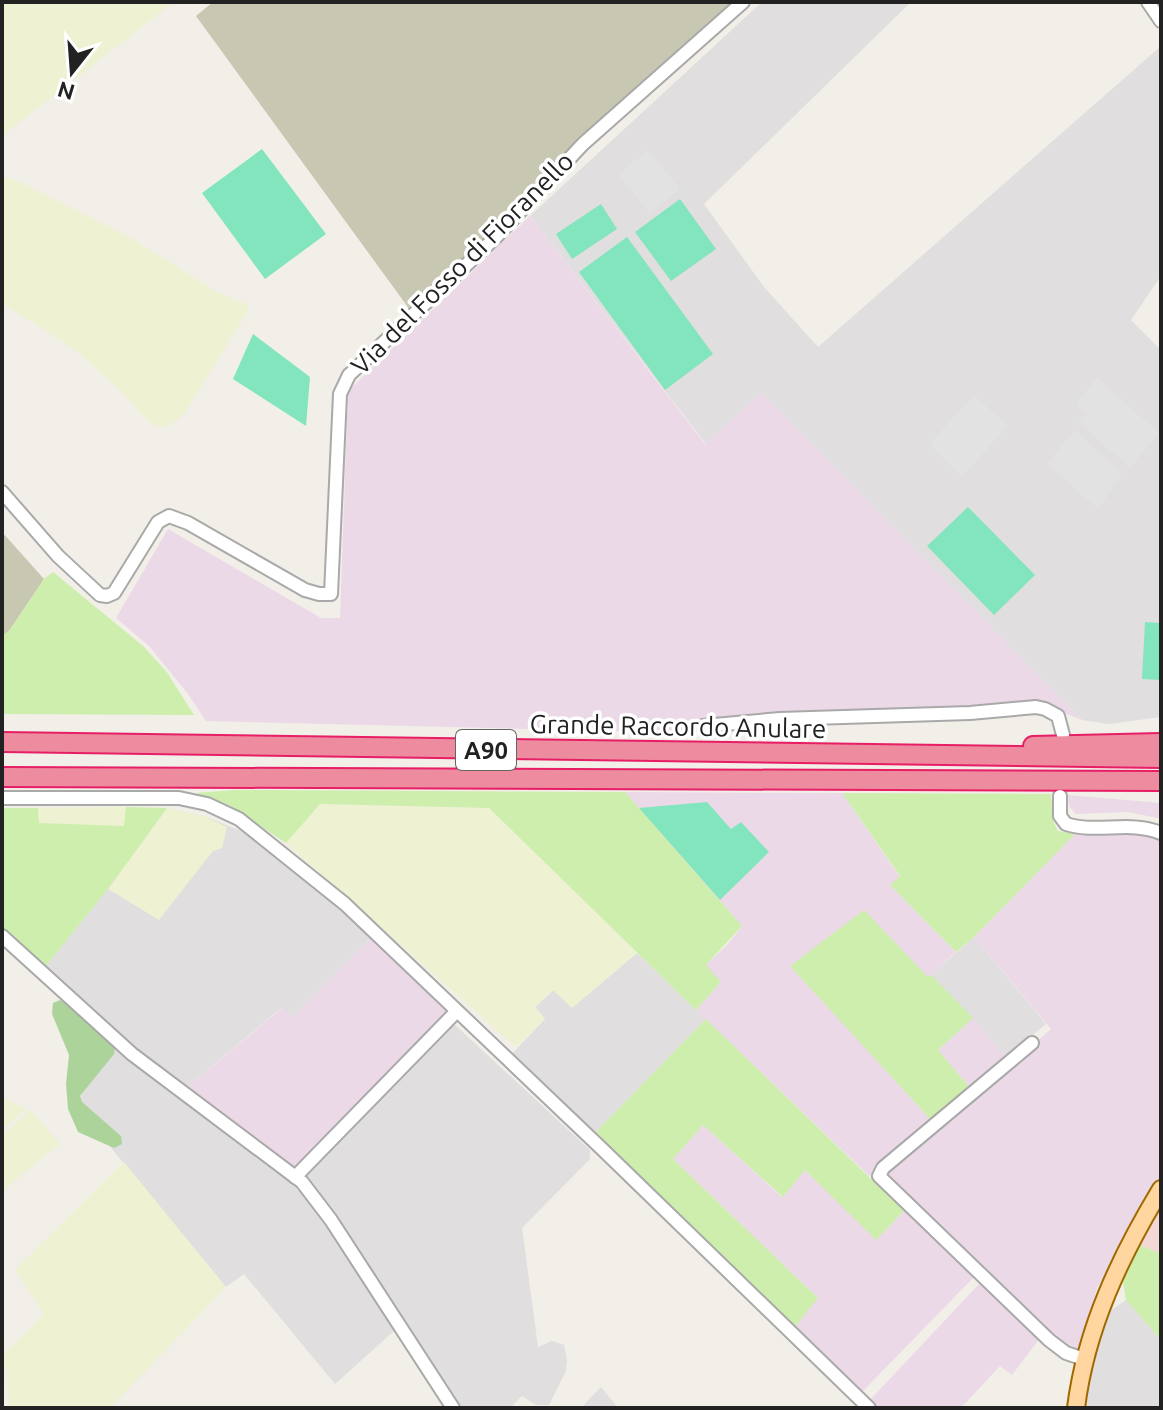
<svg xmlns="http://www.w3.org/2000/svg" width="1163" height="1410" viewBox="0 0 1163 1410" font-family="Ubuntu,sans-serif">
	<rect width="100%" height="100%" fill="#f2efe8"/>
	<g fill="#e0dede">
		<polygon points="762,2 911,2 704,204 764,287 818,347 1161,46 1161,276 1131,320 1161,350 1161,717 1109,724 1082,720 762,394 706,444 530,216"/>
		<polygon points="167,808 204,816 241,831 311,885 371,938 292,1018 281,1008 186,1088 149,1062 45,967 108,889"/>
		<polygon points="974,937 1046,1024 1005,1058 931,975"/>
		<polygon points="637,953 706,1019 594,1134 511,1055 545,1019 535,1007 554,990 573,1007"/>
		<polygon points="454,1024 590,1150 590,1159 522,1228 538,1347 552,1341 564,1345 567,1360 566,1371 549,1405 536,1405 522,1396 510,1408 461,1408 324,1198 306,1175"/>
		<polygon points="115,1048 226,1131 286,1179 313,1205 394,1331 335,1384 244,1274 226,1287 75,1104"/>
		<polygon points="1126,1300 1161,1340 1161,1408 1087,1408 1085,1396 1104,1315"/>
		<polygon points="601,1387 618,1408 581,1408"/>
	</g>
	<polygon fill="#f3d8d7" points="1161,1203 1161,1254 1138,1244"/>
	<g fill="#ecd9e8">
		<polygon points="530,216 705,444 762,393 1082,720 1044,705 696,733 206,721 188,694 149,646 116,618 168,529 321,618 340,618 348,391"/>
		<polygon points="625,792 842,793 900,877 890,885 956,952 928,978 791,966 931,1120 869,1176 696,1010 721,982 705,966 728,944 742,926"/>
		<polygon points="1068,795 1161,803 1161,819 1129,812 1076,814 1069,806"/>
		<polygon points="1128,833 1161,839 1161,1185 1097,1288 1080,1350 1068,1348 889,1181 886,1174 1051,1029 974,937 1075,834"/>
		<polygon points="371,938 448,1013 294,1171 186,1088 282,1008 293,1017"/>
		<polygon points="973,1018 1005,1058 971,1089 938,1050"/>
		<polygon points="703,1125 782,1197 805,1170 876,1239 904,1211 974,1277 861,1393 795,1327 817,1297 673,1159"/>
		<polygon points="980,1283 1040,1338 1012,1375 1000,1366 961,1408 877,1408 869,1401"/>
	</g>
	<g fill="#c8c8b2">
		<polygon points="213,2 732,2 544,174 500,225 410,310 196,16"/>
		<polygon points="2,532 44,579 9,631 2,636"/>
	</g>
	<g fill="#eff1d3">
		<polygon points="2,2 174,2 2,136"/>
		<polygon points="2,177 19,181 133,239 215,291 248,305 248,311 184,414 170,425 159,427 149,422 116,386 75,350 2,303"/>
		<polygon points="319,804 489,808 637,953 572,1008 553,990 535,1007 545,1019 516,1047 286,843"/>
		<polygon points="126,807 125,827 39,823 38,808"/>
		<polygon points="167,808 204,816 227,827 222,848 213,851 159,920 108,889"/>
		<polygon points="2,1097 27,1109 2,1129"/>
		<polygon points="31,1110 60,1144 3,1190 2,1135"/>
		<polygon points="124,1162 226,1287 110,1408 9,1408 7,1371 2,1356 44,1314 15,1270"/>
	</g>
	<g fill="#cdeeac">
		<polygon points="53,572 143,646 166,671 194,715 2,714 2,636 9,631 44,579"/>
		<polygon points="235,790 625,792 742,926 706,965 721,982 696,1010 489,808 320,804 286,843 229,805 196,793"/>
		<polygon points="842,793 1051,794 1053,821 1058,831 1075,834 974,937 956,952 890,885 900,876"/>
		<polygon points="126,807 167,808 108,889 45,967 2,930 2,808 38,808 39,823 124,826"/>
		<polygon points="864,910 928,977 931,975 973,1018 938,1050 971,1089 931,1120 790,966"/>
		<polygon points="706,1019 904,1211 876,1240 805,1170 783,1197 703,1125 673,1159 818,1298 795,1327 594,1134"/>
		<polygon points="1138,1244 1161,1254 1161,1340 1126,1300 1122,1275"/>
	</g>
	<polygon fill="#acd49a" points="60,1000 75,1010 115,1048 114,1054 80,1096 82,1102 121,1136 122,1144 114,1148 78,1132 68,1109 66,1084 69,1055 52,1014 53,1003"/>
	<g fill="#82e5be">
		<polygon points="262,149 326,234 265,279 202,193"/>
		<polygon points="680,199 716,249 671,281 635,232"/>
		<polygon points="601,204 617,229 572,259 556,234"/>
		<polygon points="627,237 713,354 665,390 579,272"/>
		<polygon points="253,334 310,377 306,426 233,379"/>
		<polygon points="968,507 1035,575 994,615 927,546"/>
		<polygon points="1145,622 1161,623 1161,680 1142,679"/>
		<polygon points="707,802 731,829 741,822 769,852 720,900 639,808"/>
	</g>
	<g fill="#e2e2e2">
		<polygon points="648,150 680,189 650,214 618,174"/>
		<polygon points="1097,377 1159,433 1130,468 1078,422 1085,413 1075,405"/>
		<polygon points="974,395 1008,426 962,477 929,444"/>
		<polygon points="1075,430 1122,473 1099,510 1047,464"/>
	</g>
	<g fill="none" stroke-linecap="round" stroke-linejoin="round">
		<defs>
			<g id="minor">
				<polyline points="1148,2 1161,21"/>
				<polyline points="2,492 58,556 100,595 107,596 114,593 158,522 169,516 188,523 305,590 319,594 331,594 340,394 349,375 496,237 583,144 743,2"/>
				<polyline points="703,726 780,719 970,713 1036,707 1045,709 1058,716 1063,735"/>
				<path d="M 1060,796 L 1060,816 L 1066,824 C 1097,834 1130,820 1161,833"/>
				<polyline points="2,798 179,798 207,804 239,819 345,904 601,1148 869,1408"/>
				<polyline points="2,936 132,1054 302,1182 331,1220 453,1408"/>
				<polyline points="1032,1043 883,1168 879,1176 1049,1340 1066,1353 1084,1359"/>
				<polyline points="295,1177 456,1012"/>
			</g>
			<path id="major" d="M 1076,1408 C 1086,1328 1120,1257 1161,1189"/>
			<g id="highway">
				<polyline points="2,742 1161,758"/>
				<polyline points="1033,746 1161,743"/>
				<polyline points="2,777 1161,781"/>
			</g>
		</defs>
		<use href="#minor" stroke="#a9a9a9" stroke-width="16"/>
		<use href="#major" stroke="#9f6900" stroke-width="20"/>
		<use href="#highway" stroke="#e71e65" stroke-width="22"/>
		<use href="#minor" stroke="#fff" stroke-width="12"/>
		<use href="#major" stroke="#ffd5a0" stroke-width="16"/>
		<use href="#highway" stroke="#ed8c9f" stroke-width="18"/>
	</g>
	<g text-anchor="middle" dominant-baseline="central" stroke-width="7" stroke-linejoin="round" paint-order="stroke">
		<rect fill="#fff" stroke="#646464" stroke-width="2" x="456" y="730" width="60" height="40" rx="6"/>
		<g font-size="24" font-weight="bold" fill="#222">
			<text x="486" y="750">A90</text>
		</g>
		<g font-size="26" fill="#222" stroke="#fff">
			<text transform="translate(462 263) rotate(-45)">Via del Fosso di Fioranello</text>
			<text transform="translate(678 726) rotate(1)">Grande Raccordo Anulare</text>
		</g>
	</g>
	<rect width="1163" height="1410" fill="none" stroke="#222222" stroke-width="8"/>
	<g transform="translate(72 72) rotate(197)" stroke="#ffffff" stroke-width="6" paint-order="stroke">
	<path d="M0-6L14 30L0 20L-14 30Z" fill="#222222"/>
	<text y="-12" font-size="22" font-weight="bold" text-anchor="middle" fill="#222222">N</text>
	</g>
</svg>
